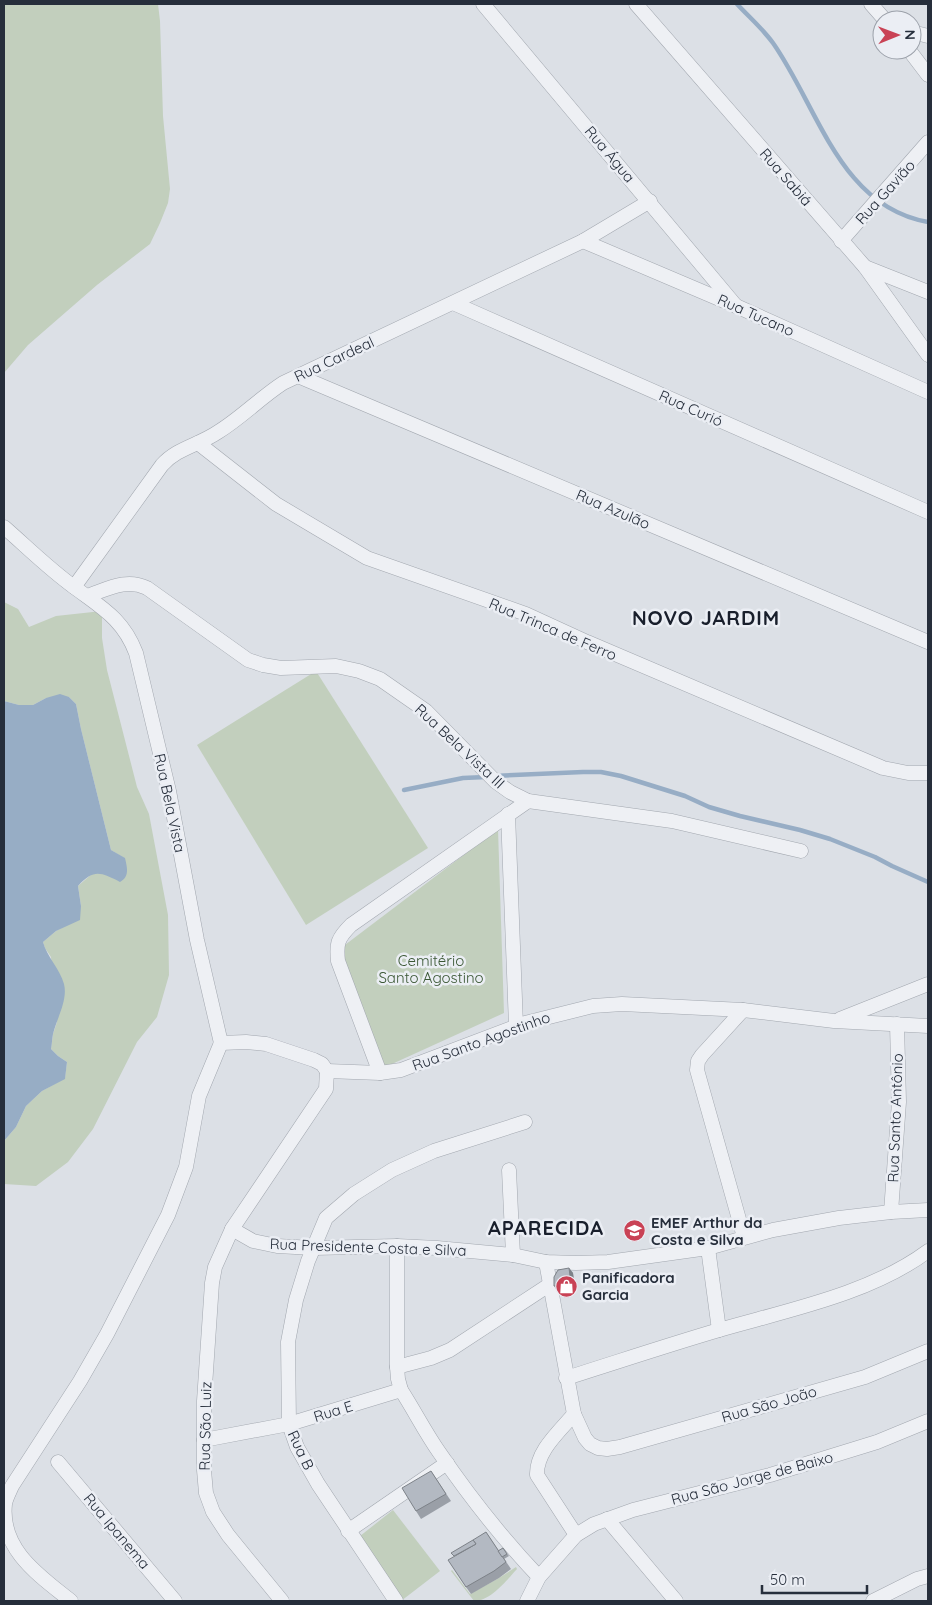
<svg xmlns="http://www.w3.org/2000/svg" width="932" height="1605" viewBox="0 0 932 1605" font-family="Quicksand,sans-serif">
	<rect width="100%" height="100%" fill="#dce0e6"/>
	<g fill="#c2cfbd">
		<polygon points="4,4 158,4 160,21 163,116 170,189 168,203 160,223 150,244 97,285 28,345 4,373"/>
		<polygon points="4,602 18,609 29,627 56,616 102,611 102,638 107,670 137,787 149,814 168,915 169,975 157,1017 137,1042 93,1129 68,1162 36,1186 4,1184 4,1141 16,1127 26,1106 42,1091 65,1078 67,1062 58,1056 51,1049 53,1034 57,1022 51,957 45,948 43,942 56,931 71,923 81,906 78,886 93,873 102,873 124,858 111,850 81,729 76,704 69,697 46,698 33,705 19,705 4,701"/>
		<polygon points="316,671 428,848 306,925 197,745"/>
		<polygon points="498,829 504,1013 381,1069 333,954"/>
		<polygon points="393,1510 440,1571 401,1601 355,1540"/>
		<path d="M 516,1567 L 517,1569 C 506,1581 491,1601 474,1601 L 451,1571 L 452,1570 L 470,1594 L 499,1578 Z"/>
	</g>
	<path fill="#97adc5" d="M 60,694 L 69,697 L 76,704 L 81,729 L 111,850 L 125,858 C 127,867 130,877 120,882 C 100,872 94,869 78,886 L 81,906 L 80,920 L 56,931 L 43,942 C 47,957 60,969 64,984 C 68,1000 57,1018 53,1034 C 52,1039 52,1044 51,1049 L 58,1056 L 67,1062 L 65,1079 L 42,1091 L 26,1106 L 16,1127 L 4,1141 L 4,701 L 19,705 L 33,705 L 46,698 Z"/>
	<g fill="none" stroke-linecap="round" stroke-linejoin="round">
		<g stroke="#97adc5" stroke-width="4.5">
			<path d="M 737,4 C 749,17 763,29 773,43 C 818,107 840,207 928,222"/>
			<polyline points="494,776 583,772 601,772 621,776 685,796 709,807 740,816 800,830 830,839 875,857 892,866 928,882"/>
			<polyline points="404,790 463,778 486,777"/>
		</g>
		<defs>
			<g id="minor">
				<polyline points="483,4 736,306"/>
				<polyline points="636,4 865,267 928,355"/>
				<polyline points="871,4 885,20"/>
				<polyline points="912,32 928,36"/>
				<polyline points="909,50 928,75"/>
				<polyline points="583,241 736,306 928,392"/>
				<polyline points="841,241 928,142"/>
				<polyline points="865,267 928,292"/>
				<polyline points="453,303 928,512"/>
				<polyline points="298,376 928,642"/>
				<polyline points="198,443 276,504 367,558 526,614 587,642 883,768 908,773 928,773"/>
				<path d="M 4,527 C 27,547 49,569 74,587 C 102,608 123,619 136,653 L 169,791 L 197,940 L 221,1043"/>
				<path d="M 74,587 L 162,465 C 177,448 199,445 218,432 C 241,418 260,398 283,383 L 583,241 L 650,201"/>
				<path d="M 87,596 C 108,589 126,578 147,588 L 248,660 L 263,665 L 281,668 L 336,666 L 359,671 L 380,679 L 426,711 L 496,782 L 510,792 L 528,801 L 672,821 L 801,851"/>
				<polyline points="508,814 516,1026"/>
				<polyline points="743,1010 702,1055 698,1061 697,1070 744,1237"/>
				<polyline points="840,1019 928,984"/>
				<polyline points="221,1043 246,1042 266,1044 314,1060 322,1064 327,1071"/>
				<polyline points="327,1071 380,1073 401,1070 525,1023 593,1006 622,1004 743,1010 834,1021 928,1026"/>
				<path d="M 380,1073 L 338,961 C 336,943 338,938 351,925 L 528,801"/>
				<polyline points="509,1170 513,1255"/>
				<polyline points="891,1212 899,1102 897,1024"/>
				<polyline points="232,1229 253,1241 277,1246 314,1248 397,1246 437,1248 513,1255 546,1262 576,1263 608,1262 708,1248 773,1230 839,1218 891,1212 928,1210"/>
				<path d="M 397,1246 L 397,1367 L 398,1379 L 401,1390 C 414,1410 425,1432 439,1452 C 469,1496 502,1538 539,1577"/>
				<polyline points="708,1248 719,1330"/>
				<polyline points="546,1262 574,1414 585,1438 590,1444 598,1448 607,1449 620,1447 865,1377 928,1351"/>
				<polyline points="397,1367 431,1358 450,1350 549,1285"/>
				<path d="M 566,1378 C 617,1362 668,1345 719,1330 C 788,1310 870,1294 928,1251"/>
				<path d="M 574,1414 C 560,1431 536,1451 537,1475 L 576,1535"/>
				<polyline points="204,1440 289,1424 401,1390"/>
				<polyline points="58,1462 175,1601"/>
				<polyline points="607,1519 676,1601"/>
				<polyline points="348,1531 447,1463"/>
				<path d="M 71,1601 C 40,1576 0,1550 5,1504 C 6,1498 10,1491 12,1486 L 80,1381 L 107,1334 L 168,1215 L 186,1167 L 199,1096 L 221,1043"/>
				<polyline points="282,1601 228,1535 213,1512 206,1493 204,1470 204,1401 212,1283 215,1267 232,1229 326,1089 327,1071"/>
				<polyline points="396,1601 318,1484 297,1447 289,1424 288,1342 296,1300 308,1261 326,1218 354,1194 392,1170 434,1151 525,1122"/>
				<polyline points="527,1601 539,1577 576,1535 594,1524 633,1510 770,1475 877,1442 928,1421"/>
				<polyline points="873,1601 917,1579 928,1576"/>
			</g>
		</defs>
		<use href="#minor" stroke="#a2a7af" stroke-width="15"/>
		<use href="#minor" stroke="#eef0f4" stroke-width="14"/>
	</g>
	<g fill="#9a9fa7">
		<polygon points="569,1268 573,1273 575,1289 557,1291 554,1286"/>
		<polygon points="431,1471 451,1501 421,1519 416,1511"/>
		<polygon points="486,1532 511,1569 499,1578 471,1594 466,1587 454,1557"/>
		<polygon points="503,1548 509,1556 504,1559 498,1551"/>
	</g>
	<polygon fill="#7d8288" points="569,1268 573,1273 575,1289 571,1284"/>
	<g fill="#b3b9c2" stroke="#7d8288">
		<polygon points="569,1268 571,1284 554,1286 554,1277 558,1270"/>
		<polygon points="431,1471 446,1494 416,1511 402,1488"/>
		<polygon points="486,1532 506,1562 494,1571 466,1587 448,1560 476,1544 473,1540"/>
		<polygon points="473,1540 476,1544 454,1556 451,1553"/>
		<polygon points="503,1548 507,1554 502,1557 498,1551"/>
	</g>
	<defs>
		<symbol id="school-disc" viewBox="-11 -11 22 22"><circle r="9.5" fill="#c94255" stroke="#ebeef4"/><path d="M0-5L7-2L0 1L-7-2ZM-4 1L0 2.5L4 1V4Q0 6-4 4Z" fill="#fff"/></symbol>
		<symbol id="shop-disc" viewBox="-11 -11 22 22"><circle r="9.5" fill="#c94255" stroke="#ebeef4"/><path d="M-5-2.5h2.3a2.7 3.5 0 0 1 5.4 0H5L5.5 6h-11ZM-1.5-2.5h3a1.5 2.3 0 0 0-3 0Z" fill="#fff"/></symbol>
	</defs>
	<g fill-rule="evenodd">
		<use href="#school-disc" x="622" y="1218" width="25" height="25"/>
		<use href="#shop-disc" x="554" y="1274" width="25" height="25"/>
	</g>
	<g text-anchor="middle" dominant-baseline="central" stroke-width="5" stroke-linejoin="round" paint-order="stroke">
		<g font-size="15" fill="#262e3b" stroke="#ebeef4">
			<text transform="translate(610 154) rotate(50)">Rua Água</text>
			<text transform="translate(786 177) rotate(49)">Rua Sabiá</text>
			<text transform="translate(885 192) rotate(-48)">Rua Gavião</text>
			<text transform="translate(756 315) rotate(24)">Rua Tucano</text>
			<text transform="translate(334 359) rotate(-25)">Rua Cardeal</text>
			<text transform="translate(691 408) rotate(24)">Rua Curió</text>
			<text transform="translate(613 509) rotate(23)">Rua Azulão</text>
			<text transform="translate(553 629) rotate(23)">Rua Trinca de Ferro</text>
			<text transform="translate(460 746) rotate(43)">Rua Bela Vista III</text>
			<text transform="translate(170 803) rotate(78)">Rua Bela Vista</text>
			<text transform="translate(481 1041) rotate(-20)">Rua Santo Agostinho</text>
			<text transform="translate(895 1118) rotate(-88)">Rua Santo Antônio</text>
			<text transform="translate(368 1247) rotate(2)">Rua Presidente Costa e Silva</text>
			<text transform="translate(769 1404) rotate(-16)">Rua São João</text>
			<text transform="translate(333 1411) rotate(-17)">Rua E</text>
			<text transform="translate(205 1426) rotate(-89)">Rua São Luiz</text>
			<text transform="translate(301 1450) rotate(65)">Rua B</text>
			<text transform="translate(752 1478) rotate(-15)">Rua São Jorge de Baixo</text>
			<text transform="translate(117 1531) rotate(50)">Rua Ipanema</text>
		</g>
		<g font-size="15" fill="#3a5734" stroke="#ebeef4">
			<text x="431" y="960">Cemitério<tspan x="431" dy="17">Santo Agostino</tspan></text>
		</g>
		<g font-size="15" font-weight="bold" fill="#262e3b" stroke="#ebeef4" text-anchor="start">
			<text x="651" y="1222">EMEF Arthur da<tspan x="651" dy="17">Costa e Silva</tspan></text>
			<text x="582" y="1277">Panificadora<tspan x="582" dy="17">Garcia</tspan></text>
		</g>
		<g font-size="20" font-weight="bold" letter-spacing="1" fill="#191f2c" stroke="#ebeef4">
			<text x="706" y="617">NOVO JARDIM</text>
			<text x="546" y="1227">APARECIDA</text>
		</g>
	</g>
	<rect width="932" height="1605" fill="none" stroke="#262e3b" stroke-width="10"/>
	<g transform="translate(897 35) rotate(89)"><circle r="24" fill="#ebeef4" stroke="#9ca1aa"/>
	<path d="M0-4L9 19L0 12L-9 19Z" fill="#c94255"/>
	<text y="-8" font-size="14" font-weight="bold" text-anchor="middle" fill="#262e3b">N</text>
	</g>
	<path d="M762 1585v8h105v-8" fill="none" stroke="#262e3b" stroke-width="2.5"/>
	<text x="770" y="1585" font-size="15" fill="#262e3b" stroke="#ebeef4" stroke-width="4" paint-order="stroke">50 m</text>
</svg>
